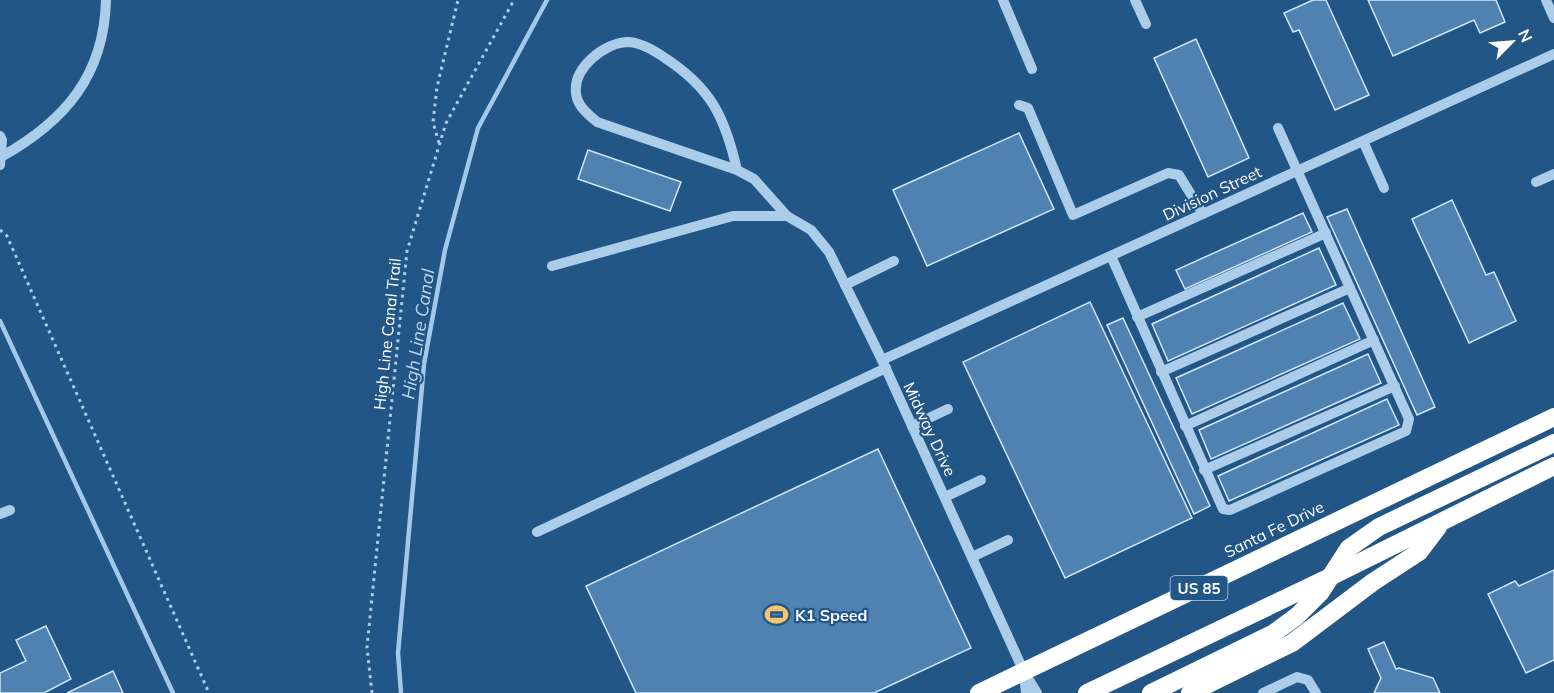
<svg xmlns="http://www.w3.org/2000/svg" width="1554" height="693" viewBox="0 0 1554 693" font-family="Mulish,sans-serif">
	<rect width="100%" height="100%" fill="#225687"/>
	<g fill="none" stroke-linecap="round" stroke-linejoin="round">
		<g stroke="#a0c9eb" stroke-width="4.5">
			<polyline points="0,321 173,693"/>
			<polyline points="401,693 398,653 424,364 445,250 478,128 547,0"/>
		</g>
	</g>
	<g fill="#4f82b1" stroke="#d0e5f7" stroke-width="1.5">
		<polygon points="1313,0 1326,0 1369,95 1335,110 1299,30 1293,32 1284,13"/>
		<polygon points="1368,0 1496,0 1505,22 1480,33 1474,20 1393,56"/>
		<polygon points="1196,39 1249,158 1208,177 1154,58"/>
		<polygon points="1019,133 1054,209 927,266 893,190"/>
		<polygon points="588,150 681,182 670,211 578,179"/>
		<polygon points="1452,200 1486,275 1494,272 1516,321 1469,343 1412,219"/>
		<polygon points="1347,209 1435,407 1417,415 1327,217"/>
		<polygon points="1303,213 1312,232 1185,289 1176,270"/>
		<polygon points="1319,248 1336,285 1168,361 1152,324"/>
		<polygon points="1090,302 1192,518 1065,578 963,362"/>
		<polygon points="1343,303 1360,339 1192,414 1176,378"/>
		<polygon points="1123,318 1210,506 1194,514 1107,325"/>
		<polygon points="1368,354 1381,383 1211,459 1199,430"/>
		<polygon points="1387,399 1399,425 1229,501 1218,476"/>
		<polygon points="878,449 971,648 874,693 636,693 586,586"/>
		<polygon points="1554,570 1554,660 1526,673 1488,594 1515,581 1519,586"/>
		<polygon points="46,626 71,679 44,693 0,693 0,673 26,661 16,640"/>
		<polygon points="1384,642 1396,669 1399,668 1433,678 1440,693 1374,693 1381,678 1368,649"/>
		<polygon points="113,671 123,693 67,693"/>
	</g>
	<g fill="none" stroke-linecap="round" stroke-linejoin="round">
		<g stroke="#accdea" stroke-width="3" stroke-dasharray="3 4.5" stroke-linecap="butt">
			<polyline points="439,143 433,122 437,87 458,0"/>
			<polyline points="0,230 7,236 209,693"/>
			<polyline points="372,693 367,647 407,251 446,123 514,0"/>
		</g>
		<g stroke="#accdea" stroke-width="10">
			<polyline points="1003,0 1032,69"/>
			<polyline points="1135,0 1146,24"/>
			<polyline points="1546,0 1554,18"/>
			<polyline points="1019,105 1028,108 1073,215 1168,173 1179,175 1203,214"/>
			<polyline points="0,136 2,140 0,165"/>
			<polyline points="1363,141 1384,188"/>
			<path d="M 1,157 C 65,121 104,76 106,0"/>
			<path d="M 737,170 C 725,117 711,88 665,58 C 655,51 639,42 627,42 C 604,43 573,68 576,93 C 577,106 588,114 597,122 L 737,170 L 754,179 L 787,216 L 811,230 L 829,252 L 882,360 L 1024,672 L 1037,693"/>
			<polyline points="1536,182 1554,174"/>
			<polyline points="1111,256 1223,509 1230,510 1406,431 1409,419 1278,128"/>
			<polyline points="552,266 733,216 787,216"/>
			<polyline points="845,285 894,261"/>
			<polyline points="1137,317 1326,233"/>
			<polyline points="882,360 1554,54"/>
			<polyline points="1161,372 1350,288"/>
			<polyline points="912,426 948,409"/>
			<polyline points="1185,426 1374,340"/>
			<polyline points="1204,470 1395,386"/>
			<polyline points="945,497 981,480"/>
			<polyline points="0,514 10,510"/>
			<polyline points="537,532 886,368"/>
			<polyline points="972,557 1008,540"/>
			<polyline points="1024,675 1026,693"/>
			<polyline points="1263,693 1297,677 1308,680 1316,693"/>
		</g>
		<g stroke="#fff" stroke-width="18">
			<polyline points="979,693 1554,417"/>
			<polyline points="1087,693 1332,576 1554,466"/>
			<polyline points="1151,693 1274,633 1297,616 1320,593 1349,548 1379,527 1554,443"/>
			<polyline points="1190,693 1292,643 1373,582 1419,552 1438,527"/>
		</g>
	</g>
	<defs>
		<symbol id="stadium-bare" viewBox="-9 -9 18 18"><path d="M0-5a6.5 5 0 1 0 0 10a6.5 5 0 1 0 0-10ZM-3.5-1.8h7v3.6h-7Z" fill="#f6c36e" stroke="#225687" stroke-width="2.5" paint-order="stroke"/></symbol>
	</defs>
	<g fill-rule="evenodd">
		<use href="#stadium-bare" x="760" y="598" width="33" height="33"/>
	</g>
	<g text-anchor="middle" dominant-baseline="central" stroke-width="4.5" stroke-linejoin="round" paint-order="stroke">
		<rect fill="#225687" stroke="#bdccdb" stroke-width="1.5" x="1170.5" y="576" width="57" height="24" rx="4.5"/>
		<g font-size="15" font-weight="bold" fill="#fff">
			<text x="1199" y="588">US 85</text>
		</g>
		<g font-size="16" fill="#fff" stroke="#225687">
			<text transform="translate(1212 193) rotate(-25)">Division Street</text>
			<text transform="translate(387 334) rotate(-84)">High Line Canal Trail</text>
			<text transform="translate(930 429) rotate(65)">Midway Drive</text>
			<text transform="translate(1274 529) rotate(-26)">Santa Fe Drive</text>
		</g>
		<g font-size="16" font-weight="bold" fill="#fff" stroke="#225687" text-anchor="start">
			<text x="795" y="615">K1 Speed</text>
		</g>
		<g font-size="18" font-style="italic" fill="#b8d7f1" stroke="#225687">
			<text transform="translate(418 334) rotate(-81)">High Line Canal</text>
		</g>
	</g>
	<g transform="translate(1512 42) rotate(65)" stroke="#225687" stroke-width="4.5" paint-order="stroke">
	<path d="M0-4.5L10 22L0 15L-10 22Z" fill="#ffffff"/>
	<text y="-9" font-size="16" font-weight="bold" text-anchor="middle" fill="#ffffff">N</text>
	</g>
</svg>
